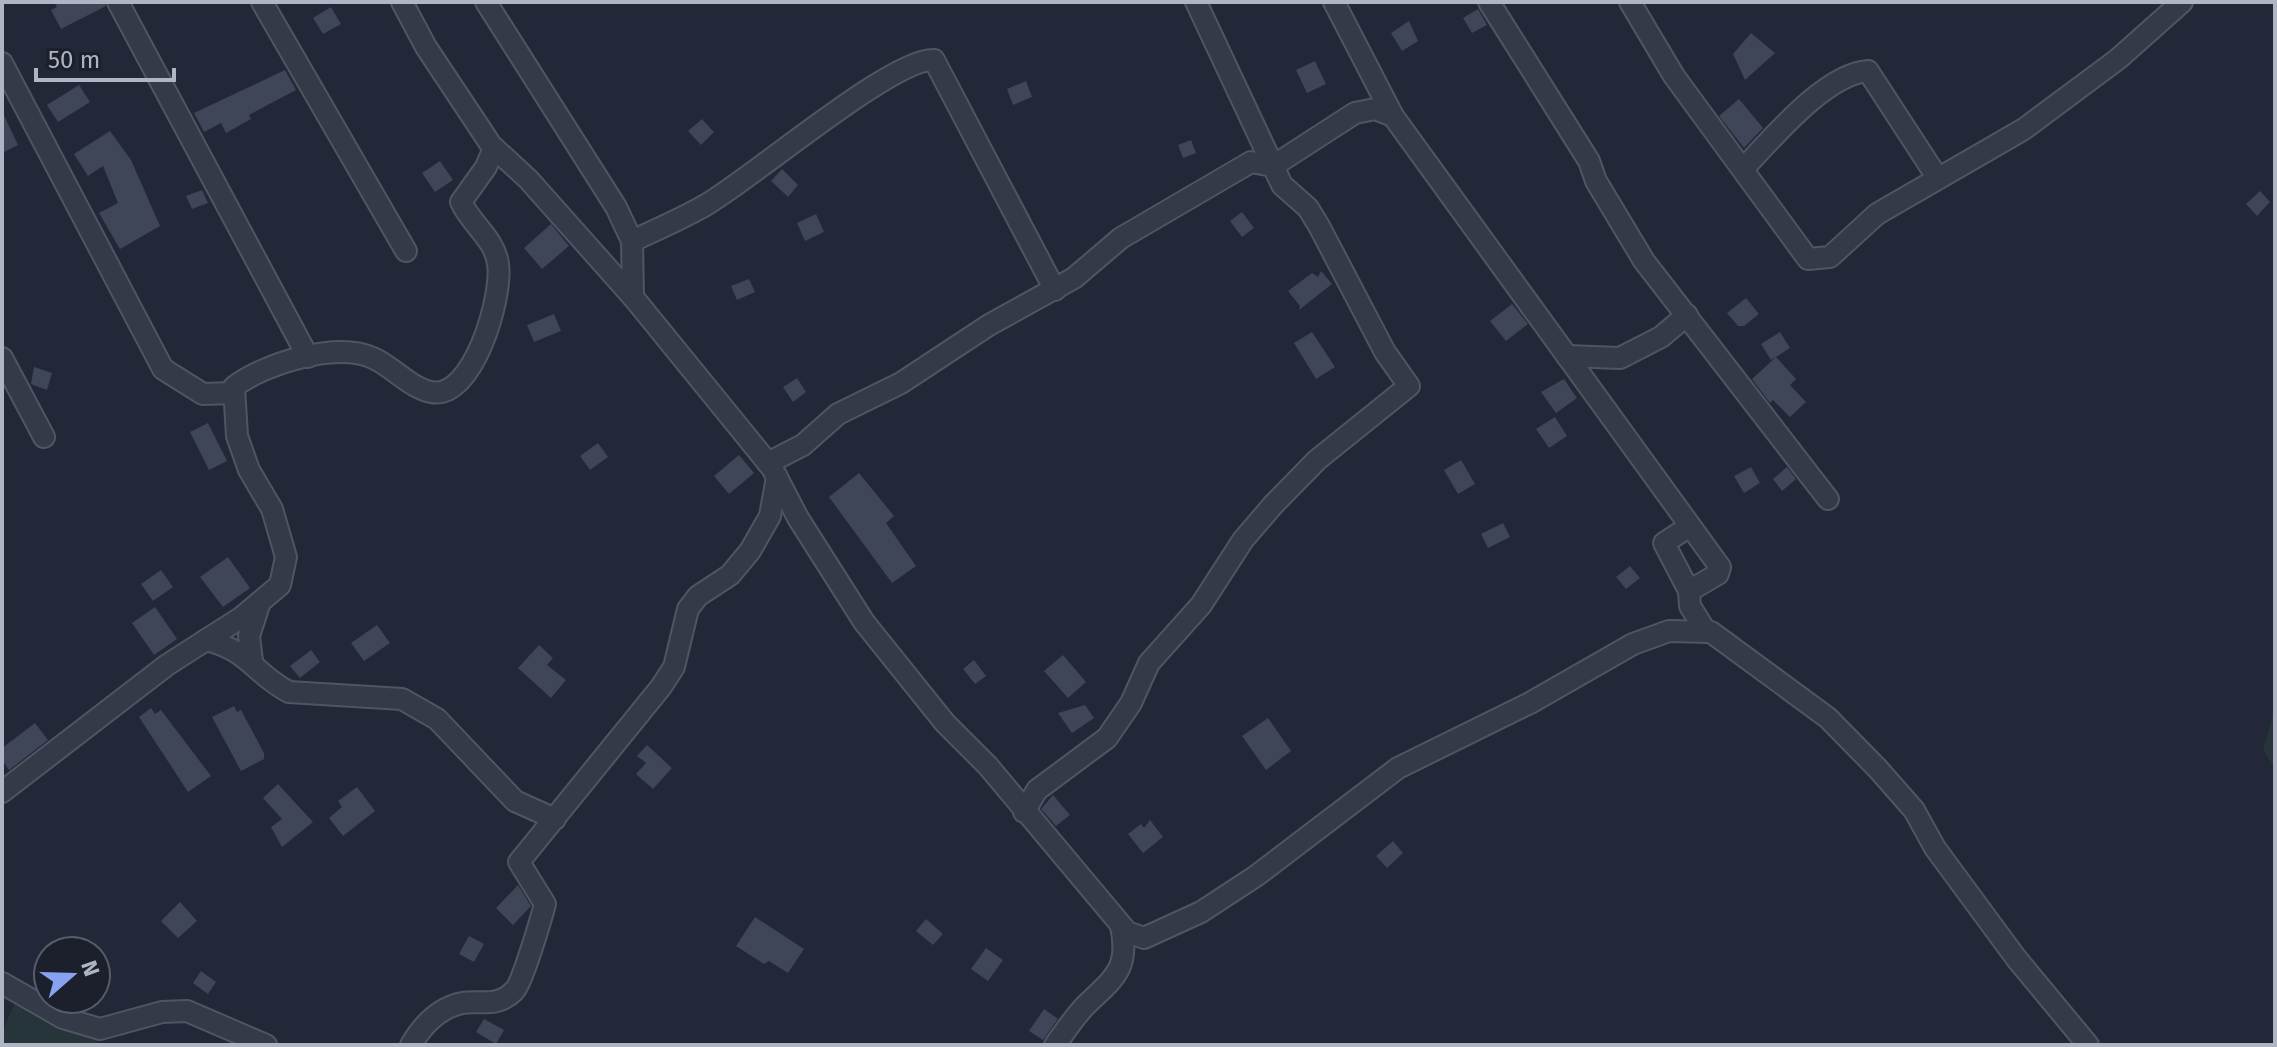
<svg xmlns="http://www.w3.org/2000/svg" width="2277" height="1047" viewBox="0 0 2277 1047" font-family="'Fira Sans',sans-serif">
	<rect width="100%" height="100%" fill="#222837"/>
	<g fill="#253539">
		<polygon points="2275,709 2275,769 2263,750"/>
		<polygon points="15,1002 104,1045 2,1045 2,1033"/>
	</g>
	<g fill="#3e4657">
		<polygon points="54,2 105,2 106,6 61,29 51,10 57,7"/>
		<polygon points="331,7 341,24 323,34 313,18"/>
		<polygon points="1478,9 1487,25 1472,33 1463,18"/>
		<polygon points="1409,21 1418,41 1402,51 1391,33"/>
		<polygon points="1751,33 1775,53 1745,80 1733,54"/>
		<polygon points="1315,61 1326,84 1307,93 1296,70"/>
		<polygon points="285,70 296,90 249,115 251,119 226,133 221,123 204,132 194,113"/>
		<polygon points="1026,81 1032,97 1013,105 1007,89"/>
		<polygon points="79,85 90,102 58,122 47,105"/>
		<polygon points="1739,99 1763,128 1744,148 1719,116"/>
		<polygon points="2,111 18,145 2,153"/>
		<polygon points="702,119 714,132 701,145 688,131"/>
		<polygon points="110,131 131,160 160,226 120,249 99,213 118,203 103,166 88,176 74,154"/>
		<polygon points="1191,140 1196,153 1183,158 1178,145"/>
		<polygon points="440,161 453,180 435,192 422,173"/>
		<polygon points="782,169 798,185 788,197 771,181"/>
		<polygon points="202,190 208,203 192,209 186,196"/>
		<polygon points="2260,191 2270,202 2257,216 2246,204"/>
		<polygon points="1242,212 1254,228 1242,237 1230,221"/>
		<polygon points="816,214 824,232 805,241 797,223"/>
		<polygon points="551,224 569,246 542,269 524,248"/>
		<polygon points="1321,271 1332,284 1299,310 1300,306 1288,291 1312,273 1318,277"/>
		<polygon points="749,279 755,292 737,300 731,286"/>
		<polygon points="1746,298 1759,314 1744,326 1738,326 1727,313"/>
		<polygon points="1512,304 1528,324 1506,341 1490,321"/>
		<polygon points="554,314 561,331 534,342 527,325"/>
		<polygon points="1312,332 1335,367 1316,379 1294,343"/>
		<polygon points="1780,332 1790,348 1776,357 1796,379 1790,385 1806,402 1790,417 1773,400 1770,403 1752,379 1776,357 1771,360 1761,344"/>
		<polygon points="34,367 52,373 47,390 31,384"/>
		<polygon points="797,378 806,392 793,402 783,387"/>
		<polygon points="1564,379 1577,398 1556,413 1541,392"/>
		<polygon points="1555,417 1567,436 1549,448 1536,429"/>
		<polygon points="208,423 227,461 209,470 190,432"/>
		<polygon points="598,443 608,457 590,470 580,456"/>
		<polygon points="739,455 754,473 729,494 714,476"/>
		<polygon points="1461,460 1475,484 1458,494 1444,470"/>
		<polygon points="1751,467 1760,483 1744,493 1734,476"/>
		<polygon points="1787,467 1796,479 1782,491 1773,479"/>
		<polygon points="859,473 894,516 886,523 916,566 892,583 829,497"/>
		<polygon points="1503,523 1510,537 1488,548 1481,534"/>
		<polygon points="228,557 250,588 223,607 200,577"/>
		<polygon points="1630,566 1640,578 1626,589 1616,577"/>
		<polygon points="161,570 173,587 153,601 141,584"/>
		<polygon points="155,607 177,639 154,655 132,623"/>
		<polygon points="377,625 390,643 364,661 351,643"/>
		<polygon points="539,645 553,658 547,665 566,680 551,698 518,668"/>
		<polygon points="311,650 320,662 300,678 290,666"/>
		<polygon points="1063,655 1086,682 1068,698 1044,671"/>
		<polygon points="974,660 986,676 975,684 963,669"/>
		<polygon points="1085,705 1094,718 1072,733 1058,713"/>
		<polygon points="234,706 237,712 241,710 264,753 264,759 241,771 212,717"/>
		<polygon points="151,708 155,714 161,710 211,776 188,792 139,717"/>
		<polygon points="1268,718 1291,751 1266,770 1242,736"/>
		<polygon points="35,723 48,740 9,770 2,760 2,748"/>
		<polygon points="647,745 672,768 653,789 636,774 646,763 637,756"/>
		<polygon points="278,784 313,822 282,847 271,827 282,819 263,798"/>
		<polygon points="357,787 375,811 343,836 329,818 342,807 338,801"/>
		<polygon points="1053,795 1070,815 1056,826 1041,809"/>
		<polygon points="1150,820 1163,837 1143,853 1128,834 1141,824 1144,828"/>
		<polygon points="1393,841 1403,853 1387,868 1376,856"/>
		<polygon points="518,885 531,906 513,925 496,908"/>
		<polygon points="180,902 197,921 178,938 161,921"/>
		<polygon points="755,917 804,949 788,973 769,961 764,964 736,946"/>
		<polygon points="926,919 943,934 933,945 916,931"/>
		<polygon points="469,936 484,944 474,962 459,954"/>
		<polygon points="986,948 1003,960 988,981 971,969"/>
		<polygon points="201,971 216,982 208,994 193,983"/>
		<polygon points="1044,1009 1058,1019 1043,1040 1029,1031"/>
		<polygon points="484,1019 504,1030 496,1044 476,1032"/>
	</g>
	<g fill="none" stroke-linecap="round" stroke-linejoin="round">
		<defs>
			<g id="minor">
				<polyline points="118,2 308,357"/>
				<polyline points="262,2 406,251"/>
				<polyline points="402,2 426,47 491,145 528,179 633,297"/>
				<polyline points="486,2 616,207 632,241 633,297 772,468 798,518 864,622 945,723 988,766 1127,932 1144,938 1201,912 1256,876 1398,768 1530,703 1633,644 1669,631 1711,632 1828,718 1878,769 1914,810 1935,848 2016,958 2088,1045"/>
				<polyline points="1334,2 1393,116 1720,567 1718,574 1689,591 1690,606 1706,632"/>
				<polyline points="1489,2 1589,161 1596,181 1644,261 1828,499"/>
				<polyline points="1630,2 1674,76 1808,259 1830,257 1877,214 2024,129 2118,59 2182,2"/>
				<polyline points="2,63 163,369 203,394 234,393"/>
				<path d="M 1743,169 C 1772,139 1825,74 1868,71 L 1937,177"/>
				<path d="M 632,241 C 656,230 681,219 704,206 C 749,181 893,57 934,60 L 1055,290"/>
				<polyline points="1567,356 1620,358 1661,337 1687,315"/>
				<polyline points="2,358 44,437"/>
				<polyline points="768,463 803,445 838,414 901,383 989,325 1074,278 1121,238 1251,162 1273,166 1355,113 1375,109 1393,116"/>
				<polyline points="1689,591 1664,543 1690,526"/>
				<path d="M 206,640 C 249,650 254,674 289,692 L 402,699 L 437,719 L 515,801 L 555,819"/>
				<polyline points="252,661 249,636 260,602"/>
				<path d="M 2,792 L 167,665 L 242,617 L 280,585 L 286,557 L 272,509 L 249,470 L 237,436 L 234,387 C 263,364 337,341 373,358 C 392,366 410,388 431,392 C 473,401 503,296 498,264 C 495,239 471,224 461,202 L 486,167 L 494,148"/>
				<polyline points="1024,812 1037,790 1107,738 1131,703 1149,663 1201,605 1243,540 1273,505 1317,460 1409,386 1385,352 1319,226 1308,208 1282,185 1196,2"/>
				<polyline points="2,983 63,1018 100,1029 162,1012 187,1011 266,1045"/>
				<path d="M 411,1045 C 422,1026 439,1008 462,1003 C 481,1000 497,1008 514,991 C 522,984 541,919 545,904 L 519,862 L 661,687 L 674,667 L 688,609 L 698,596 L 730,575 L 750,551 L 770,516 L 777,477"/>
				<path d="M 1055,1045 C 1065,1032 1074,1017 1086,1005 C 1114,978 1130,969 1121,926"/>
			</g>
		</defs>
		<use href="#minor" stroke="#505562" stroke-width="24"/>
		<use href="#minor" stroke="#353a48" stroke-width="20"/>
	</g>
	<rect width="2277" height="1047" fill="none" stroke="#b0b5c4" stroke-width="8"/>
	<g transform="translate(72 975) rotate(70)"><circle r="38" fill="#1b202c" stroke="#575c69" stroke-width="2"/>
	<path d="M0-6L14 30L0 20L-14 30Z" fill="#87a2f2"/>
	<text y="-12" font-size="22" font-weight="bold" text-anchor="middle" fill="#b0b5c4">N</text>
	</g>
	<path d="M36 68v12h138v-12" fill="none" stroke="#b0b5c4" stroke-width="4"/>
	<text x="48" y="68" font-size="24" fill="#b0b5c4" stroke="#1b202c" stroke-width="6" paint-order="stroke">50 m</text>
</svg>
